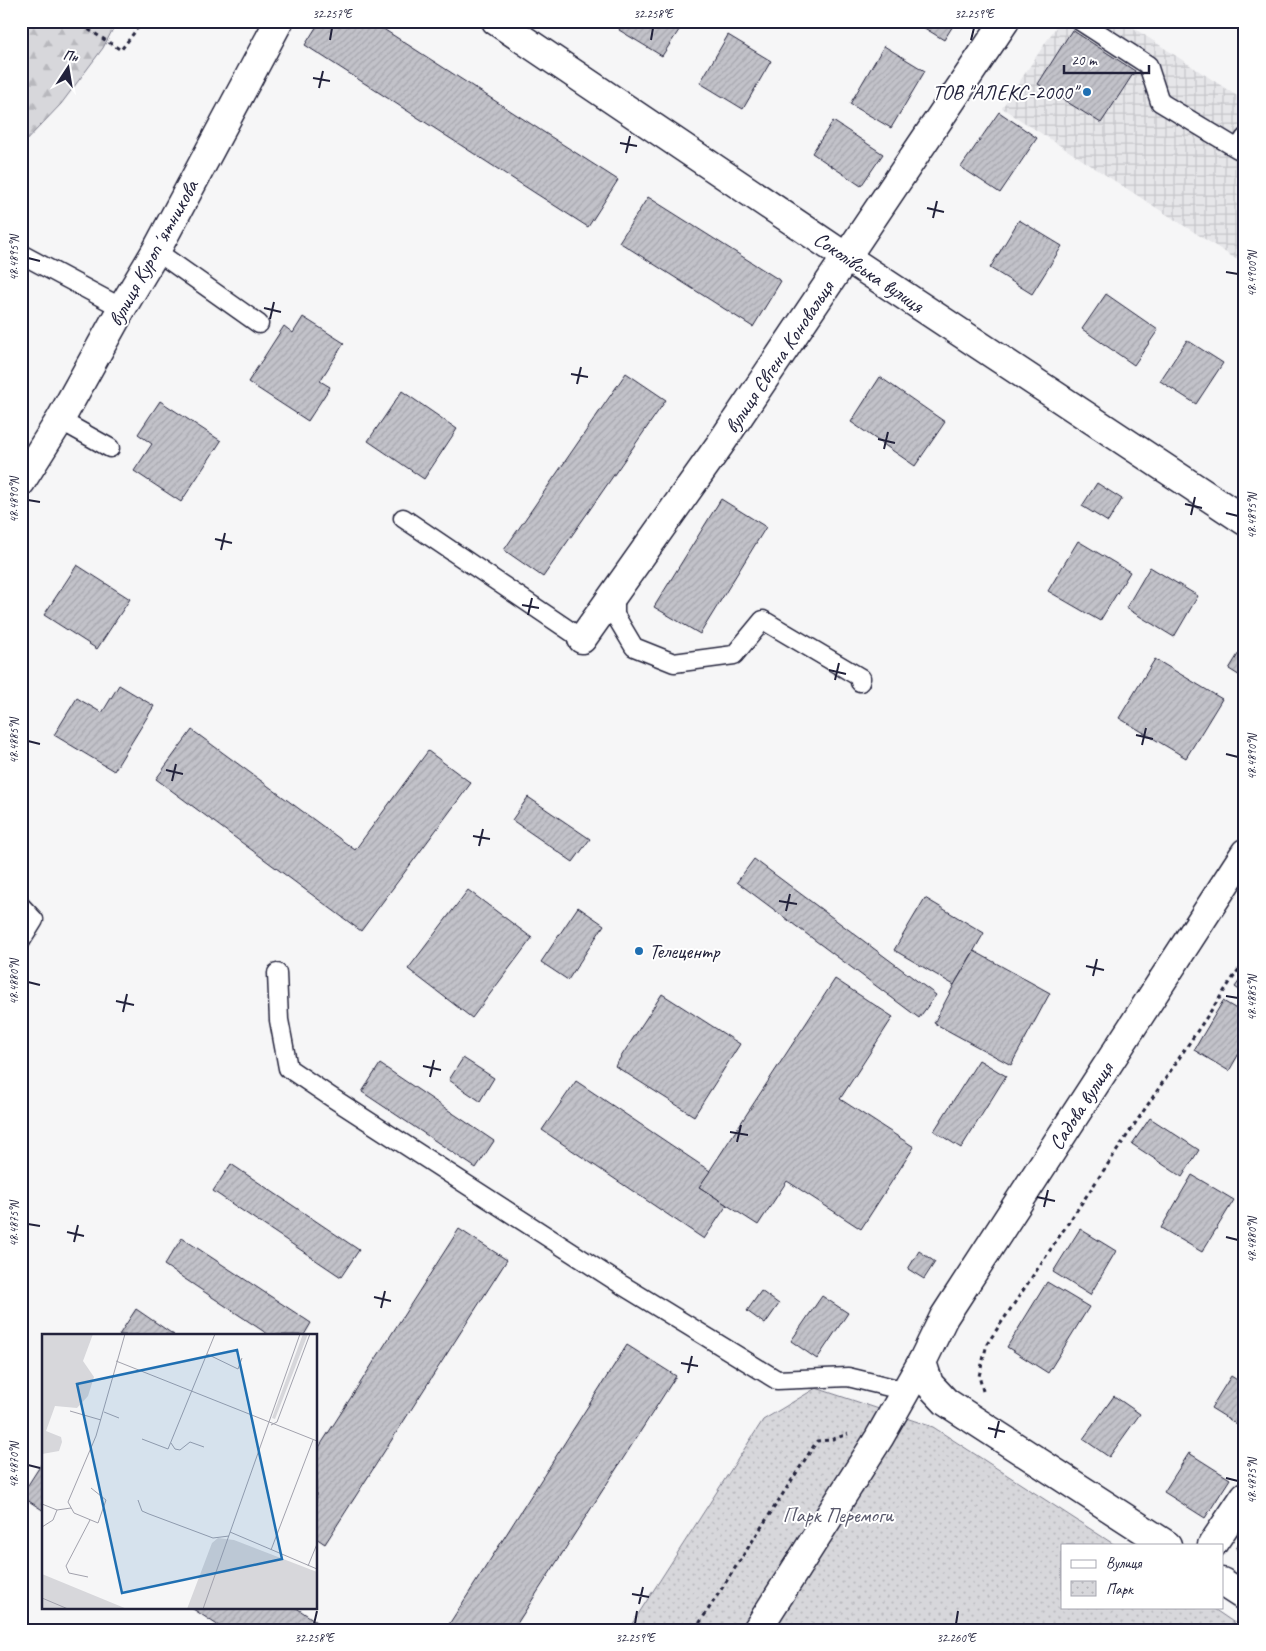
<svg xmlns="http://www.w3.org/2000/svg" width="1266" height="1651" viewBox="0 0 1266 1651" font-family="Caveat,sans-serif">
	<defs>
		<pattern id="industrial-grid" width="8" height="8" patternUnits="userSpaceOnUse" patternTransform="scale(1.25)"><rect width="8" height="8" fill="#e6e6e9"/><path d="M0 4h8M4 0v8" fill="none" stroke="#c5c5c9"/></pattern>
		<pattern id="forest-firs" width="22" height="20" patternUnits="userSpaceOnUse" patternTransform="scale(1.25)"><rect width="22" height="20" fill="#d7d7db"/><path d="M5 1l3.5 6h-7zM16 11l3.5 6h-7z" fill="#b8b8bd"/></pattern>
		<pattern id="park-dots" width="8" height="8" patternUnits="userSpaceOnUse" patternTransform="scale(1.25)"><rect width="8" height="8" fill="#d7d7db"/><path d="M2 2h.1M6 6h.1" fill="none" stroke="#b8b8bd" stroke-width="1.8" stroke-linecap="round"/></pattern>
		<pattern id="building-hatch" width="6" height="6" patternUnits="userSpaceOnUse" patternTransform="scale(1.25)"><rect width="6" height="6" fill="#c2c2c9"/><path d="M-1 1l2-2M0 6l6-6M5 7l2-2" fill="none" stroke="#a6a6ae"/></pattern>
	</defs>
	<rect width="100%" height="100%" fill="#f6f6f7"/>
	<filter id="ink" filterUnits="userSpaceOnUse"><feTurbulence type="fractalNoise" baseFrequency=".02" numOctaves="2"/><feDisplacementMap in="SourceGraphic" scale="10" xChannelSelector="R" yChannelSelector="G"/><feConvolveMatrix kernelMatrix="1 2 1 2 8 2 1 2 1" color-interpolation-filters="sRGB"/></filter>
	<g filter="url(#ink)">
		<polygon fill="url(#industrial-grid)" points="1060,21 1123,21 1240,98 1245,91 1245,265 1002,108"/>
		<polygon fill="url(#forest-firs)" stroke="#7c7c8b" points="21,21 117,21 103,48 61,104 21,146"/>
		<polygon fill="url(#park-dots)" stroke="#7c7c8b" points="816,1388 933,1427 1115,1545 1062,1545 1062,1607 1211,1607 1245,1630 628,1630 763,1420"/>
		<g fill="url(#building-hatch)" stroke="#22223b">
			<polygon points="320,21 371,21 618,180 588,227 305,45"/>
			<polygon points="624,21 685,21 662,56 619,30"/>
			<polygon points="913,21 956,21 944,40"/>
			<polygon points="1072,30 1135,71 1101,123 1038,84"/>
			<polygon points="728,35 771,61 743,109 700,83"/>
			<polygon points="884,46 925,71 891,128 850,104"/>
			<polygon points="999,112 1037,138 1000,193 961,167"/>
			<polygon points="833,121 883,154 861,186 812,153"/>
			<polygon points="648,197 781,281 753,327 619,242"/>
			<polygon points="1019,220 1062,246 1032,294 990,268"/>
			<polygon points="1106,294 1158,330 1134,365 1082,329"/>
			<polygon points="303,317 344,343 320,381 330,387 308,421 248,382 284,326 293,333"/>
			<polygon points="1187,340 1223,363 1196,404 1160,381"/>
			<polygon points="626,373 666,400 543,577 504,550"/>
			<polygon points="880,377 945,422 915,466 851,422"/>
			<polygon points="402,391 457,429 424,479 368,441"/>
			<polygon points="160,401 221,441 181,502 134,471 152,444 138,434"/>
			<polygon points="1097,483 1122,499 1108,522 1082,506"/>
			<polygon points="721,499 766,527 700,634 654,607"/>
			<polygon points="1078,541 1130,572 1100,621 1048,591"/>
			<polygon points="77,565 130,599 97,649 44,615"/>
			<polygon points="1150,567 1198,596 1174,637 1126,608"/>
			<polygon points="1245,643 1245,679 1229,669"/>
			<polygon points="1155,659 1222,699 1186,758 1119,718"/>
			<polygon points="119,685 154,706 114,771 54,735 77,698 102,713"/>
			<polygon points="192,730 355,850 428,751 471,783 361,931 156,779"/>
			<polygon points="528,797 590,839 573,862 512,820"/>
			<polygon points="754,859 936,995 919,1018 737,882"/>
			<polygon points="468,890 532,938 472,1018 408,969"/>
			<polygon points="925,898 984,933 954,985 894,950"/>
			<polygon points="578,907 604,925 568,980 541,962"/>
			<polygon points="974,951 1050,993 1011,1065 934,1023 954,985"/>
			<polygon points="1245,973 1245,994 1235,987"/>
			<polygon points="835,979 893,1017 840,1099 914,1147 861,1229 787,1181 758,1225 699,1187"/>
			<polygon points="662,994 740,1044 694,1116 615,1066"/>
			<polygon points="1223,1001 1245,1014 1245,1043 1229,1071 1194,1050"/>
			<polygon points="463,1058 494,1078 480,1101 449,1080"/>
			<polygon points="979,1060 1006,1076 961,1148 934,1131"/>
			<polygon points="380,1064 494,1141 476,1168 362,1092"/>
			<polygon points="576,1081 710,1171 699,1187 727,1205 704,1239 542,1130"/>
			<polygon points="1150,1118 1199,1150 1182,1177 1132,1144"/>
			<polygon points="231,1164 359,1250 341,1277 213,1191"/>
			<polygon points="1192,1175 1234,1200 1202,1252 1161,1228"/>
			<polygon points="459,1229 507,1260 325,1544 316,1538 316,1452"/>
			<polygon points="1080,1229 1116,1251 1090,1295 1053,1272"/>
			<polygon points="182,1238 311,1323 304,1335 269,1335 164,1265"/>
			<polygon points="919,1251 935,1262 924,1279 908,1269"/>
			<polygon points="1047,1282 1089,1307 1048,1373 1007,1347"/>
			<polygon points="761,1291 779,1304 765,1324 747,1311"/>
			<polygon points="822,1296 848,1313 817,1359 791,1341"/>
			<polygon points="136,1309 174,1335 119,1335"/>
			<polygon points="627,1345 676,1376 513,1630 446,1629"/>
			<polygon points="1231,1376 1245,1385 1245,1429 1211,1408"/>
			<polygon points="1114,1396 1140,1414 1109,1457 1083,1439"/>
			<polygon points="1189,1453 1230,1479 1205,1518 1164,1492"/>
			<polygon points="44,1460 44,1511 21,1496"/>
			<polygon points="1245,1534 1245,1555 1236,1549"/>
			<polygon points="190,1607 295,1607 329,1630 225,1630"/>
		</g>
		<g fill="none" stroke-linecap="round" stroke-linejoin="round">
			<defs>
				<g id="lane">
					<polyline points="1080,21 1148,65 1160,102 1238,149 1245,138"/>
					<polyline points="156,251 259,324"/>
					<polyline points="21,254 122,308"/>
					<polyline points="60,420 110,448"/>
					<polyline points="403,518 582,639"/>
					<polyline points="615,594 615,615 634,647 674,663 734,655 763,620 861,678 860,682"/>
					<polyline points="21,906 34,920 21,941"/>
					<polyline points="277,973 279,1020 288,1068 331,1097 622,1285 777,1380 848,1377 906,1391"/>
				</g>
				<g id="street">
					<polyline points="496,21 846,257 1245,521"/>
					<polyline points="21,482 60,420 122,308 156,251 279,21"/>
					<polyline points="582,639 721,443 1005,21"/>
					<polyline points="1212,1545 1245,1496"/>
					<polyline points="757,1630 879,1438 922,1362"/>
				</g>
				<g id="secondary">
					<polyline points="1167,1545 946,1402 929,1384 922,1362 944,1317 1245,853"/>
					<polyline points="1222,1582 1245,1597"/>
				</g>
			</defs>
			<use href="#lane" stroke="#22223b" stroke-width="21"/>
			<use href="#street" stroke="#22223b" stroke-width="31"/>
			<use href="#secondary" stroke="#22223b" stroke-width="31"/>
			<g stroke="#22223b" stroke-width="3" stroke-dasharray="4 4" stroke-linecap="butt">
				<polyline points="75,21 121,50 143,21"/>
				<polyline points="21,23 23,21"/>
				<polyline points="983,1391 979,1376 987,1344 1245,960"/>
				<polyline points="695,1630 817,1441 830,1440 848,1434"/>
			</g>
			<use href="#lane" stroke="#fff" stroke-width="18"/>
			<use href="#street" stroke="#fff" stroke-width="28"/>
			<use href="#secondary" stroke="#fff" stroke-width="28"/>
		</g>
	</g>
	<path fill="none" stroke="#22223b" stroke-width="2" d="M 330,40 L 332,28M 651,40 L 653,28M 971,40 L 974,28M 313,78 L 330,81M 319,88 L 323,71M 620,143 L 637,146M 626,153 L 630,136M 927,208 L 944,212M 933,218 L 937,201M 28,258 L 40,261M 1226,272 L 1238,274M 264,308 L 281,312M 270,319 L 274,302M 571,374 L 588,377M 577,384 L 581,367M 878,439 L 895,443M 884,449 L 888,432M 28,500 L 40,502M 1185,504 L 1202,508M 1226,513 L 1238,516M 1191,515 L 1195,497M 215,539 L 232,543M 221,550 L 225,533M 522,605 L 539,608M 528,615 L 532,598M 829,670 L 846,674M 835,680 L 839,663M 1136,735 L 1153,739M 28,741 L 40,744M 1142,745 L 1146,728M 1226,754 L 1238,757M 166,770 L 183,774M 172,781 L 176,764M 473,836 L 490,839M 479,846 L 483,829M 779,901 L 797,904M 786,911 L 790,894M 1086,966 L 1104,970M 1093,976 L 1097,959M 28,982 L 40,985M 1226,996 L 1238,998M 116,1001 L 134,1005M 123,1012 L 127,994M 423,1066 L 441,1070M 430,1077 L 434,1060M 730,1132 L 748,1135M 737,1142 L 741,1125M 1037,1197 L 1055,1201M 1044,1207 L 1048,1190M 28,1224 L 40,1226M 67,1232 L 84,1236M 1226,1237 L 1238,1240M 74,1242 L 78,1225M 374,1297 L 391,1301M 381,1308 L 385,1291M 681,1363 L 698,1366M 688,1373 L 692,1356M 988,1428 L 1005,1432M 995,1438 L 999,1421M 28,1465 L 40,1468M 1226,1478 L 1238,1481M 632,1594 L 649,1597M 639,1604 L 643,1587M 314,1624 L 317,1611M 635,1624 L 637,1611M 956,1624 L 958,1611"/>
	<g fill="#1f6fb2" stroke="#fff" stroke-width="2">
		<circle cx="1087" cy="92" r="5"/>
		<circle cx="639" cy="951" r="5"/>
	</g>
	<g text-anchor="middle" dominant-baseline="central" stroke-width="4" stroke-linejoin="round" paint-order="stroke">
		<g font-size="21" fill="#22223b" stroke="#fff" text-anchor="end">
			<text x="1077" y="92">ТОВ "АЛЕКС-2000"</text>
			<text x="649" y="951" text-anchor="start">Телецентр</text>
		</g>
		<g font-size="21" fill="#22223b" stroke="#fff">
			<text transform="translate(153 253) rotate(-61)">вулиця Куропʼятникова</text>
			<text transform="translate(869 272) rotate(34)">Соколівська вулиця</text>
			<text transform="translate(779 357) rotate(-56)">вулиця Євгена Коновальця</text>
			<text transform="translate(1081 1106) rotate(-57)">Садова вулиця</text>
		</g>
		<g font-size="21" fill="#58586b" stroke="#fff">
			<text x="838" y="1515">Парк Перемоги</text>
		</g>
	</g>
	<g transform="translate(42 1334)">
		<rect width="275" height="275" fill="#f6f6f7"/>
		<path d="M 261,0 L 266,0 L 233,85 L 230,84 Z" fill="#d7d7db"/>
		<path d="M 0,0 L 51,0 L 41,27 L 52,43 L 46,62 L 35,74 L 13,72 L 4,97 L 19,103 L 20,108 L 17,117 L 0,120 Z" fill="#d7d7db"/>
		<path d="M 176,204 L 192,206 L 275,238 L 275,275 L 145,275 L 170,209 ZM 0,240 L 85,275 L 0,275 Z" fill="#d7d7db"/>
		<path fill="none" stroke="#a1a1ac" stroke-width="1" d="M 165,20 L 196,35 L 200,24M 74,27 L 275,107M 28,77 L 59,86M 62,78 L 77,84M 229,91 L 235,88 L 268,0M 100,105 L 126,115 L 173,0M 129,109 L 133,115 L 138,116 L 148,108 L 162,113M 49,154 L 64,166 L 56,189 L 32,179 L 26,168 L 54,102 L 83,0M 96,166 L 100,177 L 107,180 L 171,204 L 187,202M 0,170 L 15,176 L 29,174M 0,193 L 11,186 L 15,176M 188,198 L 275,235M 229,216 L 271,106M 266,232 L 275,210M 46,243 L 27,239 L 24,232 L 48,186M 0,264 L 26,275M 161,275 L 258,0"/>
		<path fill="#1f6fb2" fill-opacity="0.15" stroke="#1f6fb2" stroke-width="2.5" d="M 195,16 L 240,225 L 80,259 L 35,50 Z"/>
		<rect width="275" height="275" fill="none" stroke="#22223b" stroke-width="2.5"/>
	</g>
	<rect width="1266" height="1651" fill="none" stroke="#fff" stroke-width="55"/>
	<rect x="1061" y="1544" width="162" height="65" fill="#ffffff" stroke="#a7a7b1"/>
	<rect x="1071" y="1560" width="25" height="8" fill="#ffffff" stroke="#a7a7b1"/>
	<text x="1106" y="1568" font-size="15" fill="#22223b">Вулиця</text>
	<rect x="1071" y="1581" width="25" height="15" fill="url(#park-dots)" stroke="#a7a7b1"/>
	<text x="1106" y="1594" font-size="15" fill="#22223b">Парк</text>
	<g transform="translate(68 68) rotate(12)" stroke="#ffffff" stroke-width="4" paint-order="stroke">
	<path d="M0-4L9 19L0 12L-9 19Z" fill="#22223b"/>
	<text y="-8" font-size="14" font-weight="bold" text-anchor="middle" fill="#22223b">Пн</text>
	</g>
	<path d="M1064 65v8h85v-8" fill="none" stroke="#22223b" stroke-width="2.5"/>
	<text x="1071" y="65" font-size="15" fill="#22223b" stroke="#ffffff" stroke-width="4" paint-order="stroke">20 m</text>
	<rect x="28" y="28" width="1210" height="1596" fill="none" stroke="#22223b" stroke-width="2"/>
	<g font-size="12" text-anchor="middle" fill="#22223b">
		<text x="332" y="18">32.257°E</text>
		<text x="653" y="18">32.258°E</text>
		<text x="974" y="18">32.259°E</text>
		<text transform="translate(14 258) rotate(-90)" y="4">48.4895°N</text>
		<text transform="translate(1252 274) rotate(-90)" y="4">48.4900°N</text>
		<text transform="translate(14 500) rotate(-90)" y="4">48.4890°N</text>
		<text transform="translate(1252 516) rotate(-90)" y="4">48.4895°N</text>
		<text transform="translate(14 741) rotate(-90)" y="4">48.4885°N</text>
		<text transform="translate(1252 757) rotate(-90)" y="4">48.4890°N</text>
		<text transform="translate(14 982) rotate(-90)" y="4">48.4880°N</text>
		<text transform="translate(1252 998) rotate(-90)" y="4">48.4885°N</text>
		<text transform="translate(14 1224) rotate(-90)" y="4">48.4875°N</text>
		<text transform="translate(1252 1240) rotate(-90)" y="4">48.4880°N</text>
		<text transform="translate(14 1465) rotate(-90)" y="4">48.4870°N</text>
		<text transform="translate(1252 1481) rotate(-90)" y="4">48.4875°N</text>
		<text x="314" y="1642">32.258°E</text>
		<text x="635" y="1642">32.259°E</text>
		<text x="956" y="1642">32.260°E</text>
	</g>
</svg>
